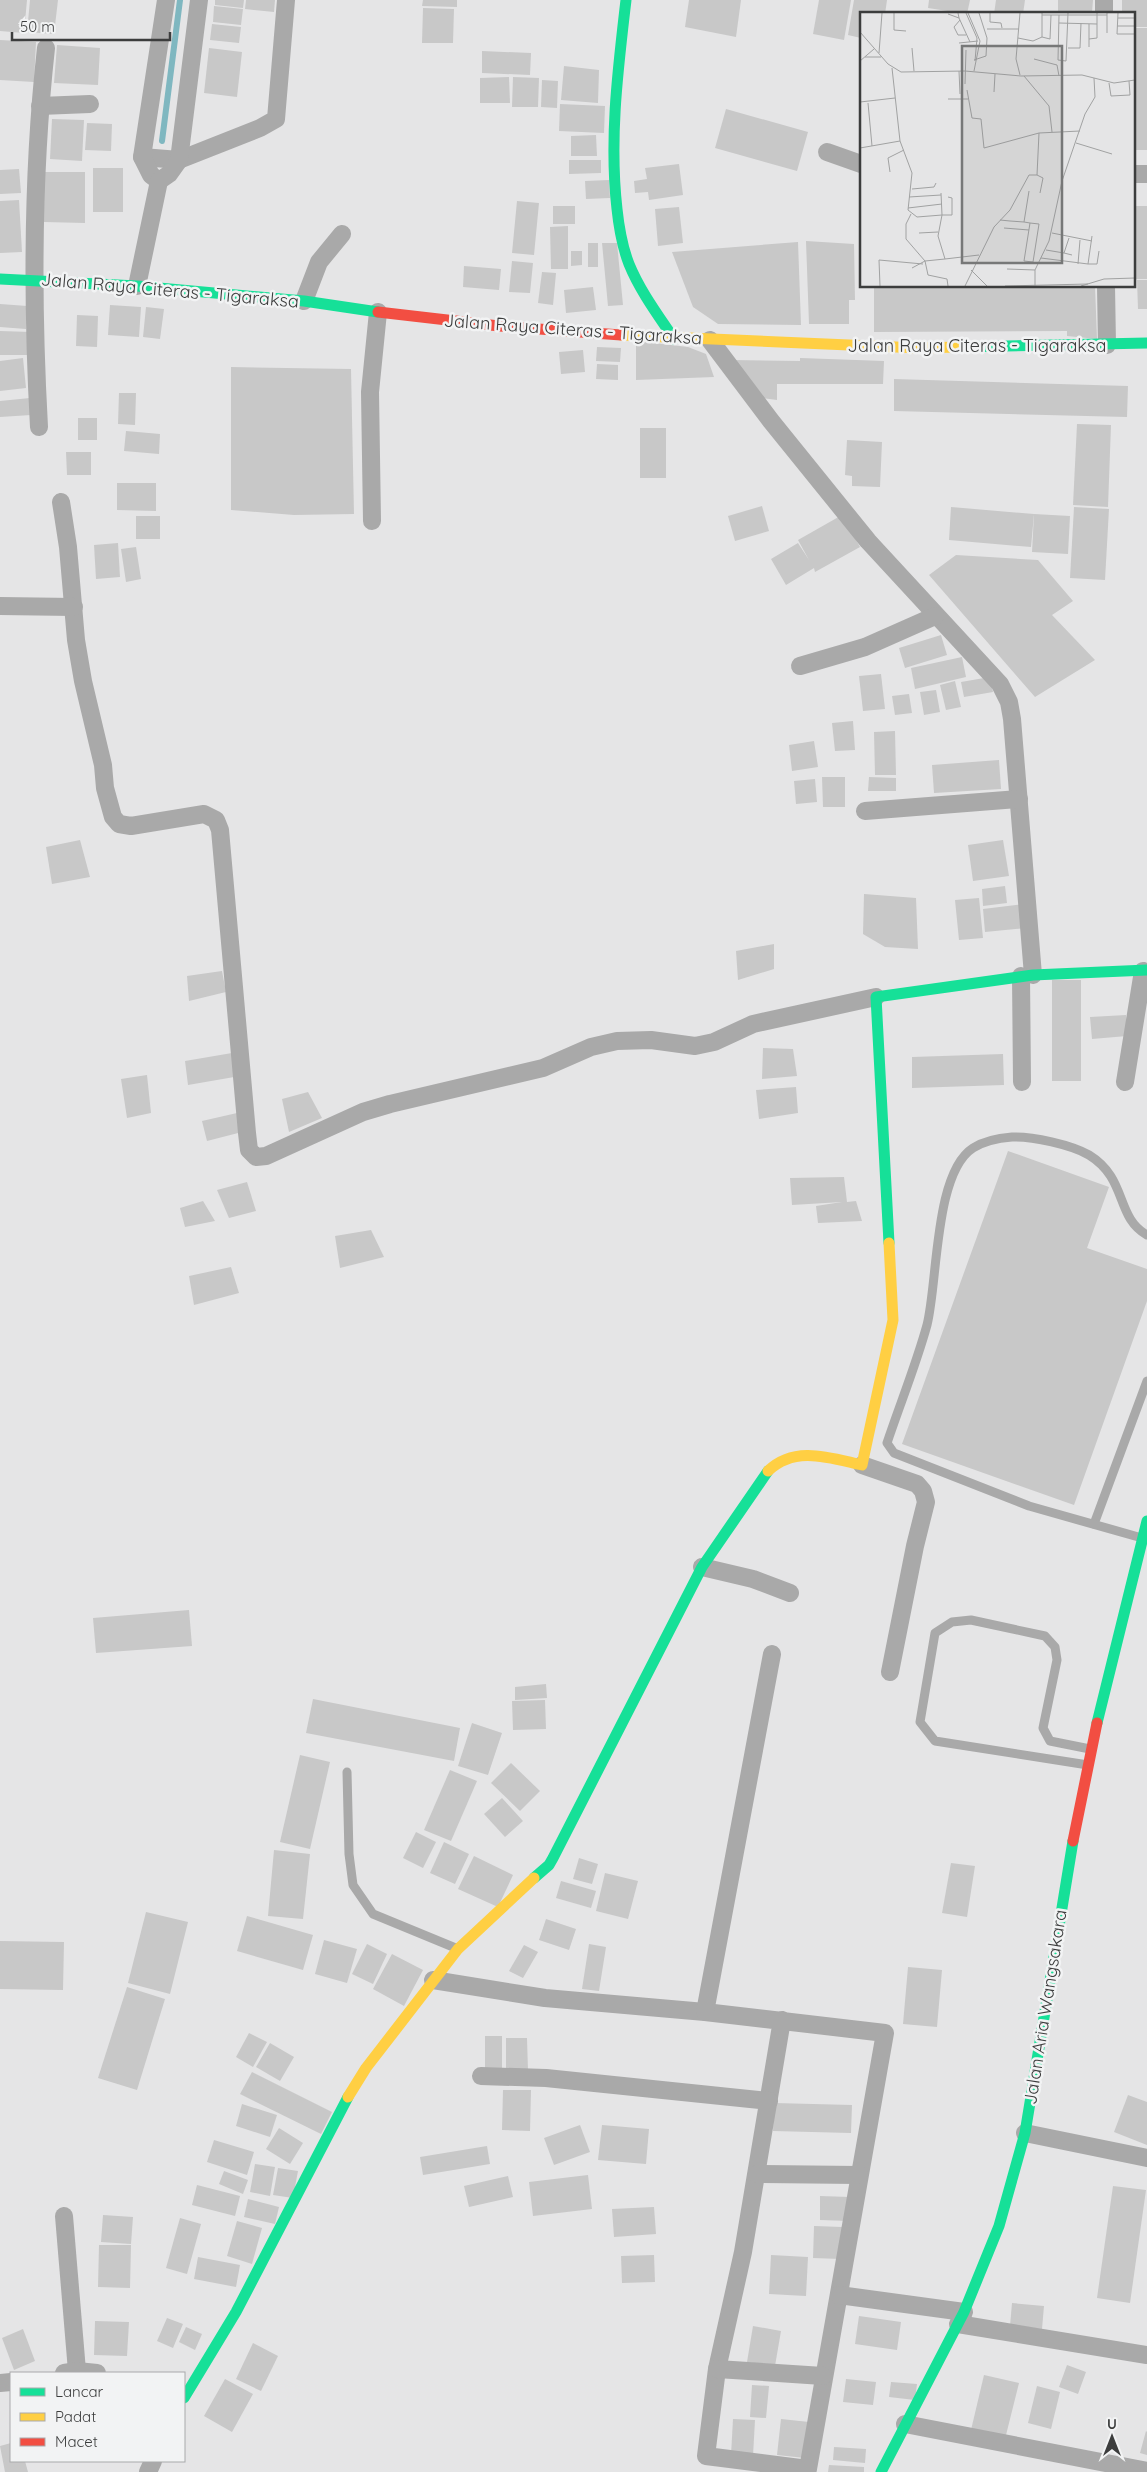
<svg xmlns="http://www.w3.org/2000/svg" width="1147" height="2472" viewBox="0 0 1147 2472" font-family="Quicksand,sans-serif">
	<rect width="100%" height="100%" fill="#e5e5e6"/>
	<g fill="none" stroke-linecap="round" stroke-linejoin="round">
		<polyline stroke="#7fb7c0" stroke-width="6" points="162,141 180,0"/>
	</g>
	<g fill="#c8c8c8">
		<polygon points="0,0 27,0 24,33 0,31"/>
		<polygon points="30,0 58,0 54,34 27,32"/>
		<polygon points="215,0 244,0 243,8 215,5"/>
		<polygon points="246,0 275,0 274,12 245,9"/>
		<polygon points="423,0 457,0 457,7 422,6"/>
		<polygon points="689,0 741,0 736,37 685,27"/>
		<polygon points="819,0 851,0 844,40 813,34"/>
		<polygon points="854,0 887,0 885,14 861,14 861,38 848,35"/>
		<polygon points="929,0 970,0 967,14 928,8"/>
		<polygon points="996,0 1025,0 1023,14 994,14"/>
		<polygon points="1058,0 1093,0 1092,13 1058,12"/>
		<polygon points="1122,0 1147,0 1147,27 1133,27 1133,14 1122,14"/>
		<polygon points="214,6 243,9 241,25 213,22"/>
		<polygon points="423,8 454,9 453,43 422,43"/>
		<polygon points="212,24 241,27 239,43 210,40"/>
		<rect x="1133" y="28" width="14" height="122"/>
		<polygon points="0,40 36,42 34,82 0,80"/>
		<polygon points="57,45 100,48 98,85 54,83"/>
		<polygon points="209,48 242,52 237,97 204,93"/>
		<polygon points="482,51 531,53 530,75 482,73"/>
		<polygon points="564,66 599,70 598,103 561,100"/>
		<polygon points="509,77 510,103 480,103 480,78"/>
		<polygon points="513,77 539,78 538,107 512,107"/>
		<polygon points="542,80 558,81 557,108 541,107"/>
		<polygon points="560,104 605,106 604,133 559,131"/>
		<polygon points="726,109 808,132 797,171 715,148"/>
		<polygon points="52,119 84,120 82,161 50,159"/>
		<polygon points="87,123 112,124 111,151 85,150"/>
		<polygon points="596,135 597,156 571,156 571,136"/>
		<polygon points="569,160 601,160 601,173 569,174"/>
		<polygon points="679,164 683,195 649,200 648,192 635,193 634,181 647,179 645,168"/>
		<rect x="93" y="168" width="30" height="44"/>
		<polygon points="19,169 21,193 0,194 0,170"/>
		<polygon points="44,172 85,172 85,223 44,222"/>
		<polygon points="609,180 610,198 586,199 585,181"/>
		<polygon points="19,200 22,252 0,253 0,201"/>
		<polygon points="517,201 539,203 534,255 512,253"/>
		<rect x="553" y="206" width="22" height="18"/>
		<rect x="1133" y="206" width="14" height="73"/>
		<polygon points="679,207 683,243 658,246 655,209"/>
		<polygon points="568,226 568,269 551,269 550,227"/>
		<polygon points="806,241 854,244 855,300 849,300 849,324 809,324"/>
		<polygon points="798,242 801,325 718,324 693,307 672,252"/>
		<rect x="588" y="243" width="10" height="24"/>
		<polygon points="602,243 617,243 623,305 608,306"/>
		<polygon points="571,251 582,251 582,265 571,266"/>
		<polygon points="512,261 533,263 530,293 509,292"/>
		<polygon points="464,266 501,269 499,290 463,287"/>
		<polygon points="542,272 556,273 553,305 538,303"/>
		<polygon points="1137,280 1147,280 1147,309 1138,309"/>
		<polygon points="874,286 1095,286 1097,339 1067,336 1067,331 874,332"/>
		<polygon points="593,287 596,310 566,313 564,290"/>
		<polygon points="0,304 27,306 26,329 0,327"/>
		<polygon points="110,305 141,307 139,337 108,335"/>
		<polygon points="146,307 164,309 160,339 143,337"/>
		<polygon points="77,315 98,316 97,347 76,346"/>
		<polygon points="0,331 31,332 30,355 0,355"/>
		<polygon points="636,341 688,347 706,354 714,377 636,380"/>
		<polygon points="597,347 621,348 620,362 596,361"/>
		<polygon points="583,350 585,372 561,374 559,352"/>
		<polygon points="23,358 26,388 0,391 0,361"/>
		<polygon points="800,358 884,361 883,384 777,384 777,400 754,397 731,360 800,361"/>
		<polygon points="597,364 618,365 618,380 596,379"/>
		<polygon points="231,367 351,369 354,514 294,515 231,510"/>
		<polygon points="894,379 1128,386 1127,417 894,411"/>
		<polygon points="119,393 136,393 135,425 118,424"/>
		<polygon points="30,398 31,415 0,417 0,401"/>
		<rect x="78" y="418" width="19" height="22"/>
		<polygon points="1077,424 1111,425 1108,507 1073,505"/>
		<rect x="640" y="428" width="26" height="50"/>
		<polygon points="126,431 160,434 159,454 124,451"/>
		<polygon points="847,440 882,442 880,487 852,486 852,476 845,475"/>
		<polygon points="66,452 91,452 91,475 67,475"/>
		<polygon points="117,483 156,483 156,511 117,510"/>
		<polygon points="762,506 769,531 735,541 728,516"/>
		<polygon points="951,507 1034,514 1031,547 949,540"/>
		<polygon points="1074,507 1109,509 1105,580 1070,578"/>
		<polygon points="1034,514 1070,516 1068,554 1032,552"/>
		<polygon points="842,515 860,547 815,572 814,568 786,585 771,559 798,543 809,560 798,540"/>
		<rect x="136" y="516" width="24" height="23"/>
		<polygon points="118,543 120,577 96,579 94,545"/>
		<polygon points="136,547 141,579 126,582 121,549"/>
		<polygon points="956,555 1038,560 1073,601 1052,615 1095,660 1035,697 929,575"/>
		<polygon points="941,635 947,655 905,668 899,648"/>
		<polygon points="962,657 966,677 915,689 911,668"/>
		<polygon points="881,674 885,709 863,711 859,676"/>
		<polygon points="990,677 993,692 964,697 961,682"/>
		<polygon points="955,681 961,707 946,710 940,685"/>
		<polygon points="936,690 940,712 924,715 920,692"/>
		<polygon points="909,694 912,713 895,715 892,696"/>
		<polygon points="853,721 855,750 835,751 832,723"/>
		<polygon points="895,731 896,775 875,775 874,732"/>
		<polygon points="814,741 818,767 792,771 789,745"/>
		<polygon points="999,760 1001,789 934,793 932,765"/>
		<polygon points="822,777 845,777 845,807 823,807"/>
		<polygon points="869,777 896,778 896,791 868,791"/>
		<polygon points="815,779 817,802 796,804 794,781"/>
		<polygon points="80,840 90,877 52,884 46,847"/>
		<polygon points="1003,840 1009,876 973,881 968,845"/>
		<polygon points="1005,886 1007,903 983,906 982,889"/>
		<polygon points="864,894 916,898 918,949 885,947 863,934"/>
		<polygon points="979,898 983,938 959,940 955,900"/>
		<polygon points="1024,904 1026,928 985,932 983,909"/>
		<polygon points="774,944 774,969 738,980 736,951"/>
		<polygon points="222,971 226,992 189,1001 187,976"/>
		<rect x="1052" y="980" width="29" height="101"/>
		<polygon points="1126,1015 1127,1036 1092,1039 1090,1017"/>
		<polygon points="763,1048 793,1049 797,1076 762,1079"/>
		<polygon points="232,1053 240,1076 188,1085 185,1061"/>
		<polygon points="1003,1054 1004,1085 912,1088 912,1057"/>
		<polygon points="147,1075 151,1113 127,1118 121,1079"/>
		<polygon points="796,1087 798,1113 759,1119 756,1090"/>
		<polygon points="308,1092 322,1118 289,1132 282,1099"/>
		<polygon points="237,1113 242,1132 207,1141 202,1121"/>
		<polygon points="1008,1151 1109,1187 1087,1248 1147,1269 1147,1301 1074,1505 902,1444"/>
		<polygon points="844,1177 847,1202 856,1201 862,1221 818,1223 816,1206 842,1202 792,1205 790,1178"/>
		<polygon points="247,1182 256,1211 229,1218 217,1190"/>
		<polygon points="203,1201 215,1221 185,1227 180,1208"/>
		<polygon points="371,1230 384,1257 340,1268 335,1236"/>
		<polygon points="231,1267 239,1293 194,1305 189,1276"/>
		<polygon points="189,1610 192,1646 96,1653 93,1618"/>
		<polygon points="546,1684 547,1698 515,1700 515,1687"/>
		<polygon points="313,1699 460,1728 454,1761 306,1733"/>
		<polygon points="545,1700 546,1729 513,1730 512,1701"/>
		<polygon points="472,1723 502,1733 488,1775 458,1766"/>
		<polygon points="300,1755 330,1762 310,1849 280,1842"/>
		<polygon points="511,1763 540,1791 520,1811 491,1783"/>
		<polygon points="450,1770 477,1781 451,1841 424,1830"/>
		<polygon points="502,1798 523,1821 505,1837 484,1814"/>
		<polygon points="416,1832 436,1842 423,1868 403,1858"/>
		<polygon points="444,1842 469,1854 455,1884 430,1873"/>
		<polygon points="274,1850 310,1854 303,1919 268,1916"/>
		<polygon points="474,1856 513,1875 498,1907 458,1889"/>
		<polygon points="579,1858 598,1864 592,1884 573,1879"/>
		<polygon points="951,1863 975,1866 967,1917 942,1913"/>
		<polygon points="605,1873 638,1881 628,1919 596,1911"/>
		<polygon points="561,1881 596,1891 591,1908 556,1898"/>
		<polygon points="146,1912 188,1922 170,1994 128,1983"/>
		<polygon points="247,1916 313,1935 303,1970 237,1951"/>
		<polygon points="546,1919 576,1929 569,1950 539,1940"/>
		<polygon points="324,1940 357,1949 347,1983 315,1974"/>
		<polygon points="0,1941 64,1942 63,1990 0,1989"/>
		<polygon points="367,1944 387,1954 373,1984 352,1974"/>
		<polygon points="589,1944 606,1947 599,1991 582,1989"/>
		<polygon points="524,1945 538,1952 523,1978 509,1971"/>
		<polygon points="392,1954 423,1970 404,2006 373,1989"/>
		<polygon points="908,1967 942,1970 937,2027 903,2024"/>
		<polygon points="127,1987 165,1999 137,2090 98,2078"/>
		<polygon points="249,2033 267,2042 253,2067 236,2057"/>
		<rect x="485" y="2036" width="17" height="33"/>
		<polygon points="506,2038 527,2038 528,2071 506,2071"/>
		<polygon points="270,2043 294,2057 280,2081 256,2067"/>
		<polygon points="252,2072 332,2112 321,2134 240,2094"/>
		<polygon points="503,2090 531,2090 530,2131 502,2130"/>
		<polygon points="1128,2095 1147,2102 1147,2145 1114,2132"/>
		<polygon points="774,2103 852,2105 851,2133 773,2131"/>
		<polygon points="242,2104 277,2115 270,2137 236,2126"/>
		<polygon points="580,2125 590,2152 554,2165 544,2138"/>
		<polygon points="602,2125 649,2129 646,2164 598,2160"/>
		<polygon points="279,2128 303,2143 290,2164 266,2149"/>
		<polygon points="214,2140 254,2152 247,2175 207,2162"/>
		<polygon points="487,2146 490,2164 423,2175 420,2157"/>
		<polygon points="255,2164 275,2167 270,2196 250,2192"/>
		<polygon points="278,2168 298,2171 293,2198 273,2195"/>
		<polygon points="224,2171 248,2180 243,2194 219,2184"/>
		<polygon points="588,2175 592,2209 533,2216 529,2182"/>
		<polygon points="508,2176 513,2197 469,2207 464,2186"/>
		<polygon points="197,2185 240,2196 235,2216 192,2205"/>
		<polygon points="1113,2186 1146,2190 1130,2303 1097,2298"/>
		<polygon points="820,2196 850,2197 849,2221 820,2220"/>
		<polygon points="248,2199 279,2207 275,2224 244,2217"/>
		<polygon points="654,2207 656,2234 614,2237 612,2209"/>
		<polygon points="103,2215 133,2217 131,2244 101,2242"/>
		<polygon points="180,2218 201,2224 187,2274 166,2268"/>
		<polygon points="237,2221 262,2228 252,2264 227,2256"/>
		<polygon points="814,2226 842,2227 841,2259 813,2258"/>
		<polygon points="99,2245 131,2245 130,2288 98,2287"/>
		<polygon points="654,2255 655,2282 622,2283 621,2256"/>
		<polygon points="771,2255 808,2257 806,2296 769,2294"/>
		<polygon points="198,2257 240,2265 236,2287 194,2279"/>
		<polygon points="1012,2303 1044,2306 1042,2329 1010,2326"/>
		<polygon points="859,2316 901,2322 897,2350 855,2344"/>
		<polygon points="167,2318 183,2324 173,2348 157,2341"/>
		<polygon points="95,2321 129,2322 127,2356 94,2355"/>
		<polygon points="753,2326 781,2331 775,2366 747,2362"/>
		<polygon points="186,2327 202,2334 195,2350 179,2342"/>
		<polygon points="23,2329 35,2361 14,2370 2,2338"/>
		<polygon points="253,2343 278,2356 261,2391 236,2379"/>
		<polygon points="1067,2365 1086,2372 1078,2394 1059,2387"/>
		<polygon points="984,2375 1019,2383 1005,2439 971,2430"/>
		<polygon points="225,2379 253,2394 232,2432 204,2416"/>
		<polygon points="846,2379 876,2382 873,2405 843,2402"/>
		<polygon points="891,2382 917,2384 915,2400 889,2397"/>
		<polygon points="752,2385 769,2386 766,2418 750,2417"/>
		<polygon points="1037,2386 1060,2392 1051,2429 1028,2423"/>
		<polygon points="733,2419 755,2420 753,2456 731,2455"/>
		<polygon points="781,2419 809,2422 805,2458 777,2455"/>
		<polygon points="1146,2431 1147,2432 1147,2455 1140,2453"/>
		<polygon points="11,2443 11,2461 25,2461 28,2472 5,2472 0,2446"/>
		<polygon points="834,2447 866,2449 865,2463 833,2460"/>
		<polygon points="829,2465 864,2467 864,2472 828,2472"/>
	</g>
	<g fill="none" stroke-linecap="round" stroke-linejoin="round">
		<g stroke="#a9a9a9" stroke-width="9">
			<polyline points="1094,1524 1147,1381"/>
			<path d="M 1142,1538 L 1029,1506 L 894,1453 L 887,1443 C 900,1404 916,1365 927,1325 C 938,1282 934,1173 973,1148 C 984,1141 999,1138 1012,1137 C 1032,1136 1072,1145 1089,1155 C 1128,1179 1115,1217 1147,1235"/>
			<polyline points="1088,1765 935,1741 920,1722 935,1633 952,1622 971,1620 1045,1636 1055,1647 1057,1660 1043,1728 1050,1741 1090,1749"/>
			<polyline points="347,1772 349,1854 353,1885 373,1914 458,1949"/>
		</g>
		<g stroke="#a9a9a9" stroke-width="18">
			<polyline points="1104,14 1104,0"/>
			<polyline points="40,106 90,104"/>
			<polyline points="827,152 861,164"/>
			<polyline points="142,157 179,160 260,128 276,119 286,0"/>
			<polyline points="1133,174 1147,174"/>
			<polyline points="159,181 151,175 142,157 166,0"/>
			<polyline points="137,286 159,181 169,174 179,160 199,0"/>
			<polyline points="1106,286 1107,345"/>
			<polyline points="304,301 319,262 342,234"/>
			<polyline points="710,340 771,421 868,541 1000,684 1009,702 1012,719 1033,975"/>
			<path d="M 39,427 C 32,301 32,174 46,48"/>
			<polyline points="61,502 68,547 76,640 83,681 103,765 105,788 113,817 119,824 131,826 204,814 216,820 220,830 247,1133 249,1150 256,1157 266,1156 363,1112 390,1104 543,1068 591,1047 617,1041 651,1040 695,1046 714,1042 753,1024 876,997"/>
			<polyline points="372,521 370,392 378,312"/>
			<polyline points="0,606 74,607"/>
			<polyline points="800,666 865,647 935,616"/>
			<polyline points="865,811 1019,799"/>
			<polyline points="1021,976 1022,1082"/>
			<polyline points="1125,1082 1143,971"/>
			<polyline points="862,1465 917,1484 923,1491 926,1502 915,1546 890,1672"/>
			<polyline points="702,1567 753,1579 790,1593"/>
			<polyline points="433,1980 545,1998 705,2012 885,2033 808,2469 706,2456 717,2369 743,2252 782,2020"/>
			<polyline points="705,2012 772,1654"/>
			<polyline points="481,2076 546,2078 769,2101"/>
			<polyline points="1025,2133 1147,2158"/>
			<polyline points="757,2174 859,2175"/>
			<polyline points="64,2216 77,2371"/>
			<polyline points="839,2295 964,2312"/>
			<polyline points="958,2324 1147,2355"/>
			<polyline points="717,2369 823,2376"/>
			<polyline points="64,2373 77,2371 97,2373"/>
			<polyline points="0,2383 11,2382"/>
			<polyline points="905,2424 1147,2471"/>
			<polyline points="148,2472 153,2461"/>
		</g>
		<g stroke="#16e098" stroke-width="11">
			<path d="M 626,0 C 618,69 609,139 617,209 C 619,228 622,246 629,264 C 640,291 658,315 674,339"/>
			<polyline points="0,279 137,286 304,301 378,312"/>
			<polyline points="959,347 1147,343"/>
			<polyline points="889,1243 876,997 1033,975 1147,970"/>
			<polyline points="1097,1723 1147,1521"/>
			<polyline points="534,1878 549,1865 553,1858 702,1567 768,1471"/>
			<polyline points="184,2398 236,2312 348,2097"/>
			<polyline points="881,2472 964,2312 999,2226 1025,2133 1073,1841"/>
		</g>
		<g stroke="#ffcf43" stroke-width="11">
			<polyline points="621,335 919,348 959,347"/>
			<path d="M 768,1471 C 795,1445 830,1458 862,1465 L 893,1320 L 889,1243"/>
			<polyline points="348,2097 366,2068 458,1949 534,1878"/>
		</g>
		<g stroke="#f24e42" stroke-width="11">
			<polyline points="378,312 499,326 621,335"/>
			<polyline points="1073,1841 1097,1723"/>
		</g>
	</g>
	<g text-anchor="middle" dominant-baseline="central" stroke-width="5" stroke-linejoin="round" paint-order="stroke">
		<g font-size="18" fill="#3c3d3d" stroke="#f2f3f4">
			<text transform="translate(170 290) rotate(5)">Jalan Raya Citeras - Tigaraksa</text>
			<text transform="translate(573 329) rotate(4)">Jalan Raya Citeras - Tigaraksa</text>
			<text x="977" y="345">Jalan Raya Citeras - Tigaraksa</text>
			<text transform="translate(1045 2007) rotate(-81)">Jalan Aria Wangsakara</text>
		</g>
	</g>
	<g transform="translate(860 12)">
		<rect width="275" height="275" fill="#e5e5e6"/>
		<path fill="none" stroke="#a1a2a2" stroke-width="1" d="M 34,1 L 34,18 L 46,19M 106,1 L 117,26 L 115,49M 108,1 L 120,29 L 114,59M 130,1 L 130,10 L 141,11 L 142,16M 160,1 L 156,47 L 160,63M 258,1 L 257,22 L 275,22M 88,2 L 99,6 L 98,1M 182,3 L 247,3M 199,3 L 198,48 L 206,49 L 208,1M 99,6 L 110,30M 258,6 L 275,6M 100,8 L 94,15 L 98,23 L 106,23M 199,11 L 237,12M 229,12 L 229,35M 257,14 L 275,14M 127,17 L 159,17M 0,20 L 28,52 L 41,60 L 105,59 L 161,64 L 222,63 L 254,71 L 275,68M 247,21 L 247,1M 182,25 L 182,1M 158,26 L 173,29 L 182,25 L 190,27 L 191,3M 229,27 L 237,26 L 237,1M 99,31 L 118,29M 52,36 L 54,59M 208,36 L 220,36 L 221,11M 19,41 L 22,1M 5,45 L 21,45M 174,47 L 197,53 L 199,64M 114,48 L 126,44 L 127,26 L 119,1M 0,49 L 14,37M 32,56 L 40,129 L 52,161 L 48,198 L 57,205 L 82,203 L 78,224 L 85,247 L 119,243M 99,59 L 100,82M 164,64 L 189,94 L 192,120M 249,71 L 251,84 L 270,83 L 269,69M 105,72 L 106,38M 107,78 L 112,106 L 121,107 L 124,136 L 179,121M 134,80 L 135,62M 88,87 L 108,87M 0,90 L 35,86M 8,91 L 12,134M 216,131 L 252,142M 0,136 L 40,129M 30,160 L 28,146 L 44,138M 177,163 L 183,166 L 180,181M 52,177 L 74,175 L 76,171M 81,181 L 82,203 L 92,203 L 92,186 L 88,185M 49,185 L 81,183M 48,196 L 82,192M 51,202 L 46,212 L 46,227 L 65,249 L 68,263 L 87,267 L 88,274M 140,208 L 150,209 L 164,210 L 170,211 L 179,212 L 173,250 L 164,249 L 170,211M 164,210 L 169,179M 144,216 L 169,218M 59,221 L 78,220M 192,221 L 232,229M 209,226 L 204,241 L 212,243M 186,238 L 204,241M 181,246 L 228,252 L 232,224M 218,252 L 220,228M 228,252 L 237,252 L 239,239M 52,256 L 65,249 L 85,247M 147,257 L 175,258M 111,258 L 127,274M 20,274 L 19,248 L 63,252M 105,274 L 134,215 L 150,198 L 169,163 L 177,163 L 179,121 L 220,119M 145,274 L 228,272M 175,274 L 175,258 L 189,229 L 202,169 L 225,102 L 235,85 L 234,66M 221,274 L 244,267 L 275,266"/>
		<path fill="#777878" fill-opacity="0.15" stroke="#777878" stroke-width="2.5" d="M 102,34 L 202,34 L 202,251 L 102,251 Z"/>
		<rect width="275" height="275" fill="none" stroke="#3c3d3d" stroke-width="2.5"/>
	</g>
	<rect x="10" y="2372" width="175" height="90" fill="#f2f3f4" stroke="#a9aaab"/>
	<rect x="20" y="2388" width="25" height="8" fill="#16e098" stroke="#a9aaab"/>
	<text x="55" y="2397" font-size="15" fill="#3c3d3d">Lancar</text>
	<rect x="20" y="2413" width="25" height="8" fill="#ffcf43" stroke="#a9aaab"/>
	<text x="55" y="2422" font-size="15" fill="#3c3d3d">Padat</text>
	<rect x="20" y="2438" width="25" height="8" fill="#f24e42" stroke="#a9aaab"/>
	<text x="55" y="2447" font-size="15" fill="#3c3d3d">Macet</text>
	<g transform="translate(1112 2437)" stroke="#f2f3f4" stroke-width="4" paint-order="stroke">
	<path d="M0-4L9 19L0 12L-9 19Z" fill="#3c3d3d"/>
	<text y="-8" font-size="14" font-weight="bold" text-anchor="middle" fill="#3c3d3d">U</text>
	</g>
	<path d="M12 32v8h158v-8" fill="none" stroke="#3c3d3d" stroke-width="2.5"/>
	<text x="20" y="32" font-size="15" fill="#3c3d3d" stroke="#f2f3f4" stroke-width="4" paint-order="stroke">50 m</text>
</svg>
